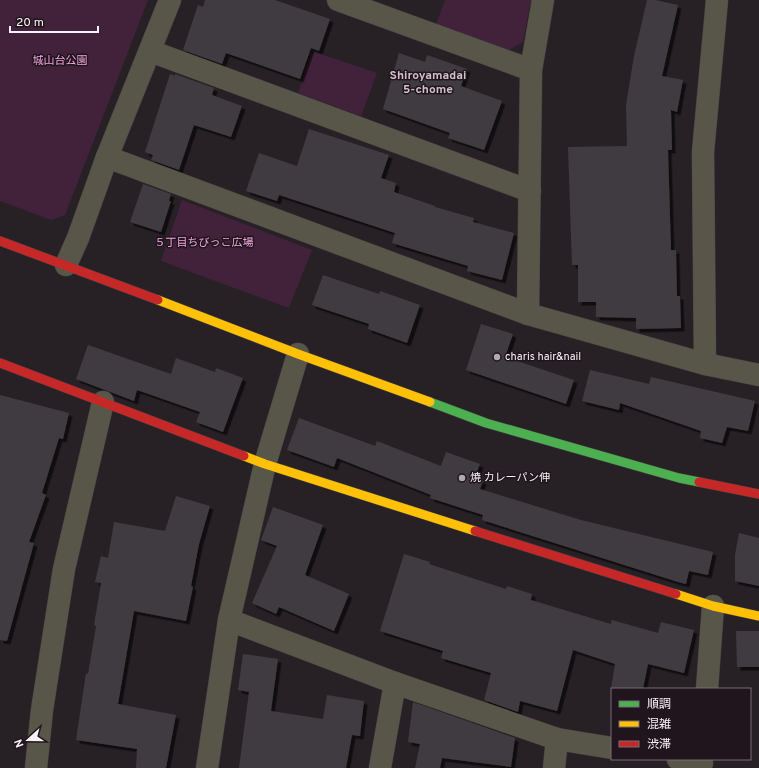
<svg xmlns="http://www.w3.org/2000/svg" width="759" height="768" viewBox="0 0 759 768" font-family="Overpass,'Noto Sans JP',sans-serif">
	<defs>
		<filter id="shadow"><feDropShadow dx="3.5" dy="3.5" stdDeviation="0" flood-color="#0009"/></filter>
	</defs>
	<rect width="100%" height="100%" fill="#272126"/>
	<g fill="#42213b">
		<polygon points="0,0 148,0 65,215 51,220 0,201"/>
		<polygon points="445,0 531,0 523,42 507,51 436,24"/>
		<polygon points="312,51 377,73 361,116 298,93"/>
		<polygon points="182,200 312,250 289,308 161,261"/>
	</g>
	<g fill="#403b3f" filter="url(#shadow)">
		<polygon points="205,0 275,0 330,19 319,51 311,48 300,79 226,53 222,64 183,50 198,5 203,7"/>
		<polygon points="647,0 655,0 678,5 662,76 683,80 677,112 671,110 672,150 668,150 671,250 676,250 677,296 680,296 681,328 636,329 636,318 596,317 596,302 578,302 578,265 572,265 568,147 627,146 626,105 634,56"/>
		<polygon points="399,53 425,62 427,55 467,69 461,86 502,101 484,150 448,138 450,133 383,109"/>
		<polygon points="170,74 175,76 175,74 214,88 212,95 242,106 231,137 194,125 179,170 151,160 153,155 145,152"/>
		<polygon points="309,129 389,155 381,178 396,183 394,192 435,206 435,207 474,218 473,222 514,233 502,280 467,271 468,266 392,243 395,233 279,195 277,201 246,191 259,153 297,166"/>
		<polygon points="143,184 171,194 169,201 171,201 161,232 130,222"/>
		<polygon points="323,275 379,294 380,291 420,305 407,343 368,329 369,324 312,305"/>
		<polygon points="481,324 513,334 505,357 574,380 566,404 466,370"/>
		<polygon points="88,345 171,374 176,358 215,372 216,368 243,378 223,432 196,422 200,412 137,390 134,401 76,379"/>
		<polygon points="590,370 649,384 651,377 755,401 748,431 727,427 722,443 700,438 701,431 620,403 619,410 582,401"/>
		<polygon points="0,395 69,413 63,439 59,438 42,493 46,495 29,542 34,543 7,641 0,640"/>
		<polygon points="299,418 375,446 377,441 441,466 446,452 480,464 475,477 483,481 480,489 581,520 713,552 708,575 689,571 686,584 678,582 482,520 483,515 430,498 431,495 337,458 334,467 287,450"/>
		<polygon points="176,496 210,506 199,544 191,586 193,587 186,621 134,611 118,704 176,715 166,768 136,768 137,749 76,740 86,673 88,674 96,626 94,625 101,583 95,582 101,556 108,558 114,522 165,531"/>
		<polygon points="273,507 323,525 305,575 349,594 334,631 279,607 276,614 252,603 277,546 261,540"/>
		<polygon points="739,533 759,538 759,586 735,581 735,555"/>
		<polygon points="404,554 430,562 429,564 506,589 507,586 532,594 531,600 611,624 612,620 658,633 661,622 694,630 684,673 648,664 643,689 611,689 615,664 573,650 557,711 520,701 518,712 484,700 491,673 441,658 443,651 380,631"/>
		<polygon points="736,631 759,631 759,667 737,667"/>
		<polygon points="243,654 278,659 271,711 323,719 327,695 364,701 360,736 352,735 346,768 239,768 249,692 238,690"/>
		<polygon points="413,702 515,738 511,767 442,758 440,768 415,768 420,744 408,742"/>
	</g>
	<g fill="none" stroke-linecap="round" stroke-linejoin="round">
		<defs>
			<g id="street">
				<polyline points="338,0 531,70"/>
				<polyline points="150,51 530,191"/>
				<polyline points="107,157 528,314 705,364 759,375"/>
				<polyline points="66,265 78,238 107,157 170,0"/>
				<polyline points="528,314 531,70 543,0"/>
				<polyline points="705,364 703,152 717,0"/>
				<polyline points="229,620 395,683 557,739 612,748"/>
				<polyline points="707,689 713,606"/>
				<polyline points="678,759 702,763"/>
				<polyline points="36,768 42,710 64,569 103,402"/>
				<polyline points="207,768 229,620 265,464 298,354"/>
				<polyline points="380,768 395,683"/>
				<polyline points="554,768 557,739"/>
			</g>
			<polyline id="fast" points="430,402 486,423 679,478 699,482"/>
			<g id="slow">
				<polyline points="158,300 298,354 430,402"/>
				<polyline points="244,456 265,464 475,531"/>
				<polyline points="676,594 713,606 759,616"/>
			</g>
			<g id="jam">
				<polyline points="0,241 158,300"/>
				<polyline points="0,363 244,456"/>
				<polyline points="699,482 759,494"/>
				<polyline points="475,531 676,594"/>
			</g>
		</defs>
		<use href="#street" stroke="#443f43" stroke-width="23"/>
		<use href="#fast" stroke="#443f43" stroke-width="10"/>
		<use href="#slow" stroke="#443f43" stroke-width="10"/>
		<use href="#jam" stroke="#443f43" stroke-width="10"/>
		<use href="#street" stroke="#585649" stroke-width="22"/>
		<use href="#fast" stroke="#4caf50" stroke-width="9"/>
		<use href="#slow" stroke="#ffc107" stroke-width="9"/>
		<use href="#jam" stroke="#c62828" stroke-width="9"/>
	</g>
	<g fill="#b0a9ae" stroke="#20151d" stroke-width="1.5">
		<circle cx="497" cy="357" r="4"/>
		<circle cx="462" cy="478" r="4"/>
	</g>
	<g text-anchor="middle" dominant-baseline="central" stroke-width="3" stroke-linejoin="round" paint-order="stroke">
		<g font-size="11" fill="#f4a6e0" stroke="#20151d">
			<text x="60" y="61">城山台公園</text>
			<text x="204" y="243">５丁目ちびっこ広場</text>
		</g>
		<g font-size="11" fill="#faf2f8" stroke="#20151d" text-anchor="start">
			<text x="505" y="357">charis hair&amp;nail</text>
			<text x="470" y="478">焼 カレーパン伸</text>
		</g>
		<g font-size="12" font-weight="bold" fill="#d1c1cc" stroke="#20151d">
			<text x="428" y="76">Shiroyamadai<tspan x="428" dy="14">5-chome</tspan></text>
		</g>
	</g>
	<rect x="611" y="688" width="140" height="72" fill="#20151d" stroke="#776d75"/>
	<rect x="619" y="701" width="20" height="6" fill="#4caf50" stroke="#776d75"/>
	<text x="647" y="708" font-size="12" fill="#faf2f8">順調</text>
	<rect x="619" y="721" width="20" height="6" fill="#ffc107" stroke="#776d75"/>
	<text x="647" y="728" font-size="12" fill="#faf2f8">混雑</text>
	<rect x="619" y="741" width="20" height="6" fill="#c62828" stroke="#776d75"/>
	<text x="647" y="748" font-size="12" fill="#faf2f8">渋滞</text>
	<g transform="translate(28 740) rotate(249)" stroke="#20151d" stroke-width="3" paint-order="stroke">
	<path d="M0-3L7 15L0 10L-7 15Z" fill="#faf2f8"/>
	<text y="-6" font-size="11" font-weight="bold" text-anchor="middle" fill="#faf2f8">N</text>
	</g>
	<path d="M10 26v6h88v-6" fill="none" stroke="#faf2f8" stroke-width="2"/>
	<text x="16" y="26" font-size="12" fill="#faf2f8" stroke="#20151d" stroke-width="3" paint-order="stroke">20 m</text>
</svg>
